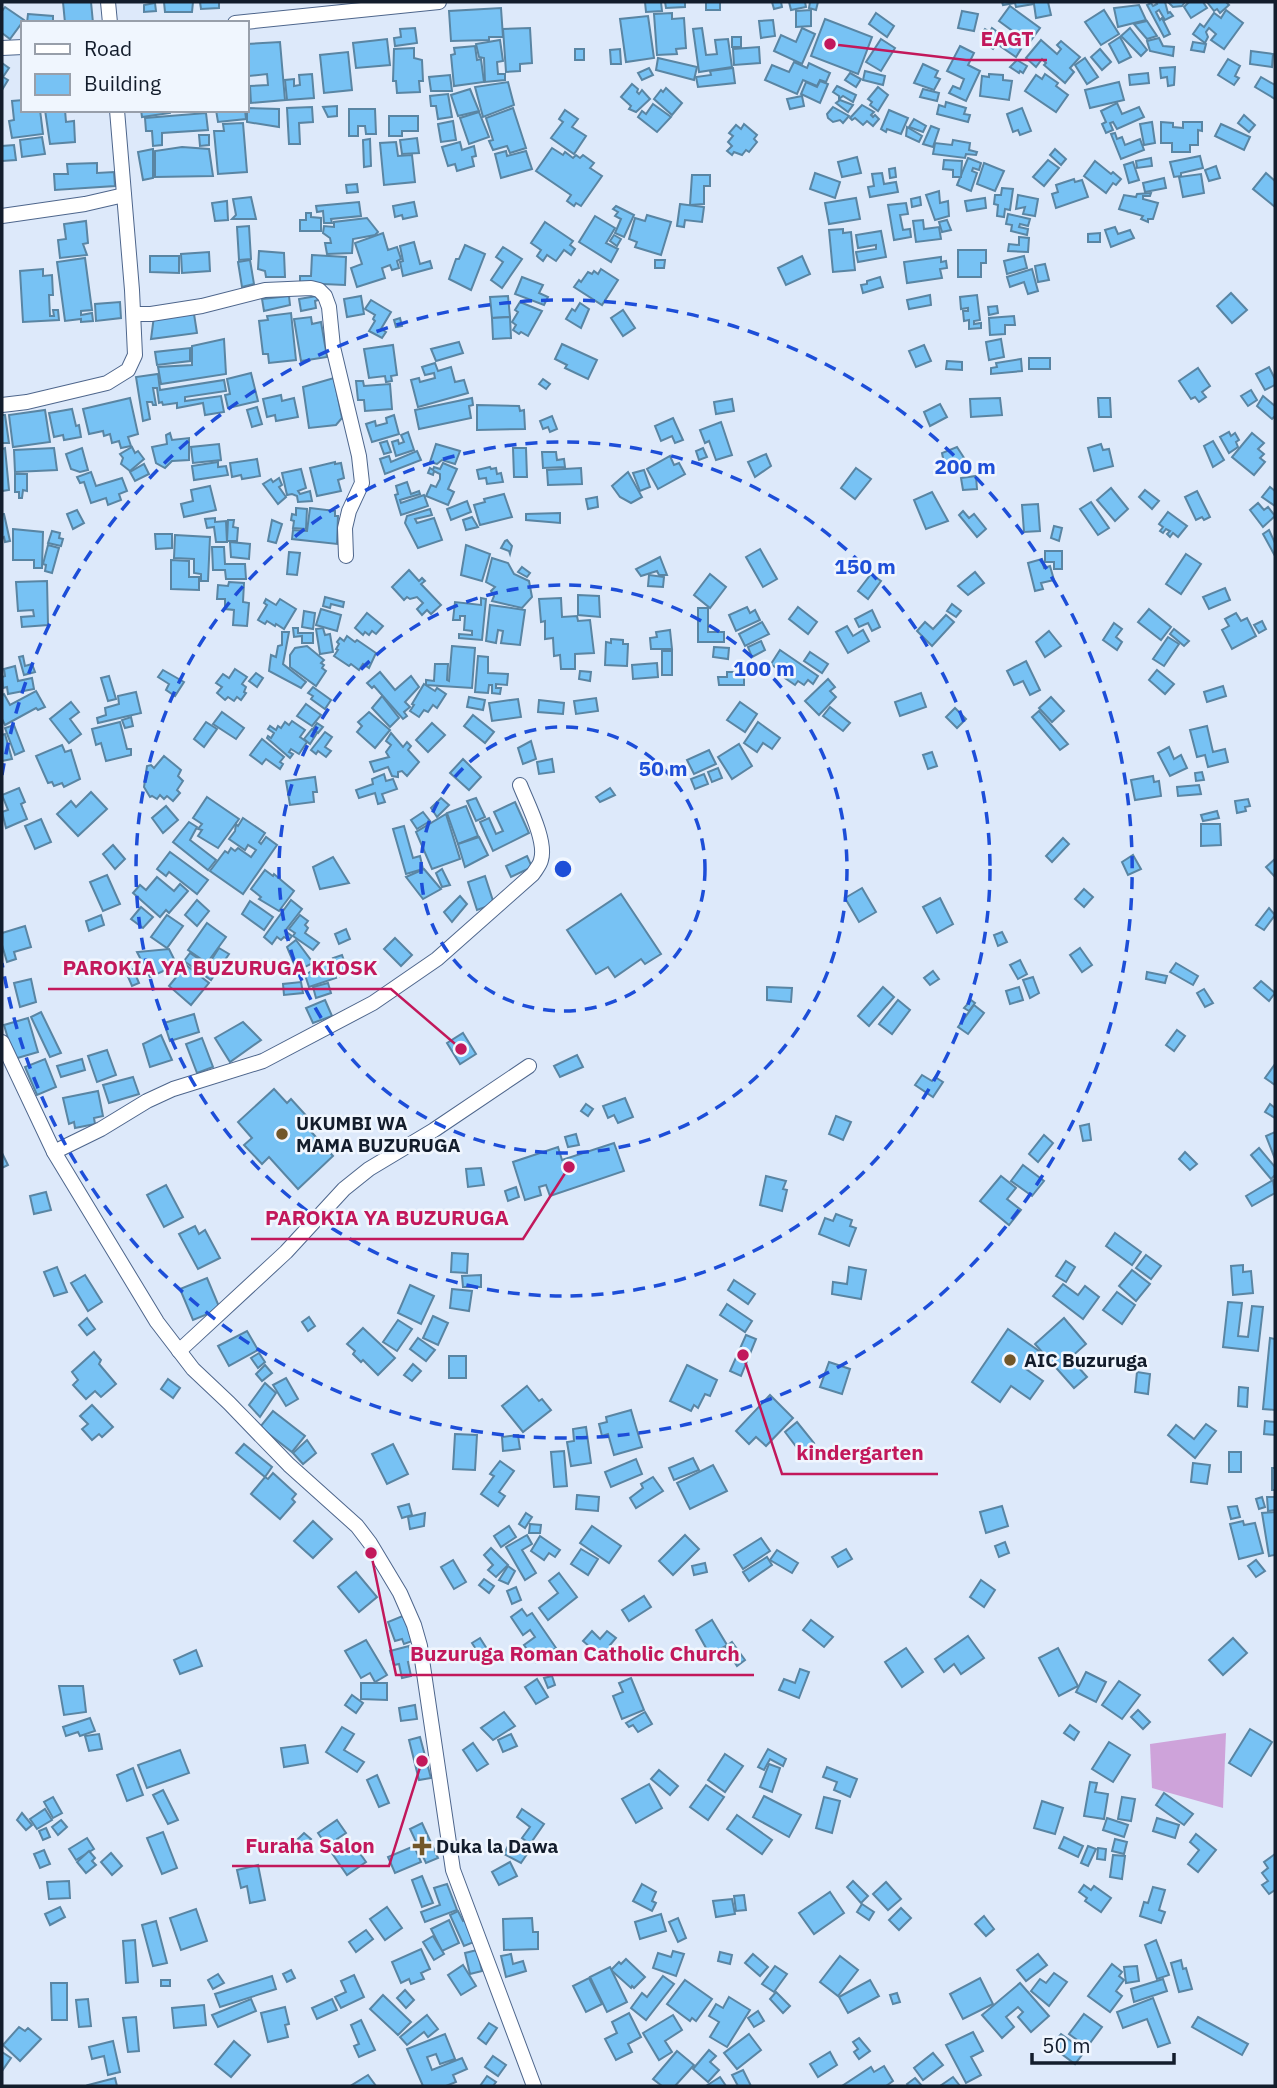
<svg xmlns="http://www.w3.org/2000/svg" width="1277" height="2088" viewBox="0 0 1277 2088" font-family="'IBM Plex Sans',sans-serif">
	<rect width="100%" height="100%" fill="#dde9fa"/>
	<polygon fill="#cea3da" points="1226,1733 1223,1808 1152,1788 1150,1744"/>
	<g fill="#77c2f4" stroke="#5985a3" stroke-width="2">
		<polygon points="63,2 91,2 93,23 65,23"/>
		<polygon points="164,2 193,2 192,12 165,12"/>
		<polygon points="200,2 219,2 219,8 201,9"/>
		<polygon points="645,2 661,2 662,11 646,12"/>
		<polygon points="665,2 685,2 685,7 666,8"/>
		<rect x="706" y="2" width="14" height="8"/>
		<polygon points="772,2 781,2 782,7 774,9"/>
		<polygon points="789,2 805,2 806,7 791,10"/>
		<polygon points="810,2 818,2 816,10 809,8"/>
		<polygon points="1002,2 1048,2 1051,15 1036,18 1034,4 1016,7 1015,3 1003,5"/>
		<polygon points="1156,2 1165,2 1168,13 1170,12 1173,16 1165,20 1159,10 1156,12 1160,20 1162,18 1170,34 1164,37 1147,5 1151,3 1153,6 1157,4"/>
		<polygon points="1168,2 1185,2 1182,6 1173,7"/>
		<polygon points="1189,2 1203,2 1207,8 1191,18 1184,7"/>
		<polygon points="1207,2 1226,2 1229,5 1220,13 1217,9 1214,11"/>
		<polygon points="155,3 156,11 144,12 144,5"/>
		<polygon points="1139,5 1146,20 1118,27 1114,8"/>
		<polygon points="1010,6 1040,28 1029,43 999,21"/>
		<polygon points="5,7 24,20 10,39 2,33 2,11"/>
		<polygon points="501,8 503,37 489,37 489,40 451,41 449,11"/>
		<polygon points="811,10 811,26 796,27 796,11"/>
		<polygon points="1104,10 1119,34 1101,45 1085,22"/>
		<polygon points="1226,10 1243,23 1224,49 1211,40 1216,34 1209,28 1206,32 1208,37 1205,43 1193,34 1200,24 1204,27 1214,13 1221,18"/>
		<polygon points="962,11 978,14 974,31 958,28"/>
		<polygon points="672,13 672,19 684,18 686,48 676,49 677,54 657,55 654,14"/>
		<polygon points="876,13 894,26 887,37 869,24"/>
		<polygon points="28,14 53,16 53,23 27,23"/>
		<polygon points="648,16 654,58 626,62 620,19"/>
		<polygon points="825,19 872,37 858,74 811,56"/>
		<polygon points="773,20 775,36 761,38 759,21"/>
		<polygon points="1147,21 1157,36 1147,39 1134,24"/>
		<polygon points="415,28 417,43 395,46 394,38 401,37 400,29"/>
		<polygon points="530,28 532,63 520,64 520,71 506,72 503,29"/>
		<polygon points="702,28 706,55 717,54 715,40 728,39 732,67 699,72 693,29"/>
		<polygon points="802,28 815,34 802,64 774,51 781,35 796,42"/>
		<polygon points="992,28 1021,49 1016,57 997,44 993,49 982,41 986,35 982,33 985,29 990,32"/>
		<polygon points="1130,28 1147,50 1141,56 1121,36"/>
		<rect x="732" y="37" width="9" height="10"/>
		<polygon points="1120,37 1131,57 1119,63 1109,44"/>
		<polygon points="1159,38 1163,46 1174,47 1173,56 1150,51 1147,41"/>
		<polygon points="387,39 390,65 356,68 353,43"/>
		<polygon points="881,39 895,48 881,71 866,62"/>
		<polygon points="500,40 503,61 497,62 498,74 505,74 505,80 485,82 484,58 479,57 476,44"/>
		<polygon points="1041,40 1057,54 1061,49 1057,45 1061,41 1080,57 1070,68 1074,72 1065,83 1044,65 1046,63 1042,59 1036,67 1026,58"/>
		<polygon points="280,42 285,100 251,103 250,86 268,85 267,74 249,76 247,44"/>
		<polygon points="1193,42 1206,44 1204,52 1191,50"/>
		<polygon points="475,46 477,60 481,59 484,82 454,86 451,55 455,54 454,48"/>
		<polygon points="960,46 974,53 968,65 980,71 966,101 949,93 953,86 960,89 964,79 947,71"/>
		<polygon points="759,47 760,63 734,65 733,49"/>
		<polygon points="414,48 414,58 422,60 423,81 419,81 420,92 397,93 396,81 393,81 394,49"/>
		<rect x="575" y="49" width="9" height="11"/>
		<polygon points="620,49 621,64 611,64 610,50"/>
		<polygon points="1100,49 1111,62 1102,70 1091,57"/>
		<polygon points="1251,51 1273,54 1272,67 1250,64"/>
		<polygon points="348,52 352,90 324,93 320,55"/>
		<polygon points="658,58 697,67 694,80 656,70"/>
		<polygon points="1085,58 1098,77 1087,84 1075,65"/>
		<polygon points="1228,59 1240,66 1235,76 1239,78 1234,85 1218,75"/>
		<polygon points="1017,60 1027,66 1023,73 1020,71 1019,73 1010,67"/>
		<polygon points="794,62 807,68 809,63 830,73 826,82 820,80 817,86 803,80 797,94 765,80 772,65 789,72"/>
		<polygon points="2,63 9,68 3,77 8,80 2,90"/>
		<polygon points="923,64 938,71 935,77 940,79 934,90 914,83"/>
		<polygon points="1175,67 1174,85 1168,86 1167,77 1161,78 1160,68"/>
		<polygon points="649,68 653,75 642,80 638,73"/>
		<polygon points="733,68 735,83 698,87 696,77 711,75 710,71"/>
		<polygon points="865,71 885,76 883,85 863,80"/>
		<polygon points="850,73 861,79 856,87 845,80"/>
		<polygon points="1148,73 1149,83 1130,85 1129,75"/>
		<polygon points="312,74 314,98 287,100 285,80 294,79 294,86 300,85 299,75"/>
		<polygon points="989,74 1003,75 1003,80 1012,81 1009,100 980,96 982,76 989,77"/>
		<polygon points="1045,74 1058,83 1056,86 1068,95 1056,112 1025,91 1036,75 1042,79"/>
		<polygon points="450,75 452,91 431,91 429,77"/>
		<polygon points="1261,77 1275,85 1275,99 1255,87"/>
		<polygon points="820,81 828,84 820,103 801,94 806,82 817,87"/>
		<polygon points="508,82 514,105 483,117 475,87"/>
		<polygon points="1119,82 1124,100 1090,108 1085,90"/>
		<polygon points="632,84 638,89 637,92 639,94 642,90 650,99 636,112 629,109 631,106 621,97"/>
		<polygon points="837,86 856,95 853,102 843,96 839,99 839,96 833,92"/>
		<polygon points="878,87 888,95 878,111 870,105 872,102 868,99"/>
		<polygon points="666,88 682,103 672,115 654,99 661,90 663,92"/>
		<polygon points="470,89 479,111 458,116 451,95"/>
		<polygon points="923,89 939,93 937,101 920,97"/>
		<polygon points="448,94 452,117 438,119 436,106 431,106 430,96"/>
		<polygon points="802,96 804,106 790,109 787,99"/>
		<polygon points="23,100 23,110 40,110 43,134 12,138 9,121 14,120 12,101"/>
		<polygon points="840,100 853,105 848,112 836,103"/>
		<polygon points="946,102 966,108 964,114 970,115 968,122 937,114 939,105 945,107"/>
		<polygon points="1117,103 1122,114 1139,107 1144,117 1117,129 1113,122 1110,123 1113,130 1106,133 1102,124 1106,122 1101,111"/>
		<polygon points="653,104 671,117 657,132 638,117 642,111 646,114"/>
		<polygon points="862,105 874,112 871,115 873,117 875,115 879,119 873,126 867,121 863,125 855,118 852,120 850,118"/>
		<polygon points="337,106 337,116 328,117 323,107"/>
		<polygon points="312,107 313,122 299,123 300,144 289,144 287,108"/>
		<polygon points="833,107 849,116 843,123 840,120 833,122 828,118 827,114"/>
		<polygon points="247,108 279,109 279,127 247,122"/>
		<polygon points="513,108 526,148 510,153 507,146 493,150 489,141 493,140 486,118"/>
		<polygon points="1022,108 1031,131 1020,135 1018,130 1013,132 1007,114"/>
		<polygon points="349,109 375,109 376,134 366,134 365,126 358,126 358,136 349,136"/>
		<polygon points="45,110 65,110 66,122 74,121 75,142 50,144"/>
		<polygon points="141,110 170,110 170,113 142,117"/>
		<polygon points="216,110 245,110 246,119 218,122"/>
		<polygon points="565,110 578,119 572,127 586,136 574,154 551,138 563,122 559,119"/>
		<polygon points="889,110 908,118 901,134 887,129 886,132 881,129"/>
		<polygon points="479,112 489,137 469,144 460,118"/>
		<polygon points="206,113 208,130 162,133 162,145 153,146 152,131 146,131 145,118"/>
		<polygon points="1244,115 1255,125 1249,132 1238,123"/>
		<polygon points="389,116 418,116 418,131 402,131 402,136 389,136"/>
		<polygon points="914,119 926,126 923,132 909,127"/>
		<polygon points="453,121 456,140 441,142 438,124"/>
		<polygon points="1152,122 1155,143 1144,145 1140,124"/>
		<polygon points="1161,122 1173,123 1173,127 1183,128 1183,122 1202,122 1202,131 1198,130 1198,145 1190,145 1190,152 1172,152 1172,143 1161,143"/>
		<polygon points="243,123 247,172 218,174 214,131 224,131 223,124"/>
		<polygon points="744,124 757,135 754,139 757,142 749,152 746,150 742,155 734,152 732,155 727,151 732,146 728,142 733,136 729,133 736,125 741,129"/>
		<polygon points="1221,124 1250,137 1244,150 1215,136"/>
		<polygon points="931,126 939,129 933,147 923,144"/>
		<polygon points="907,127 922,136 919,142 906,136"/>
		<polygon points="1115,133 1117,139 1122,137 1125,145 1140,139 1144,150 1121,159 1111,134"/>
		<polygon points="199,135 209,135 209,145 200,146"/>
		<polygon points="42,137 45,154 22,157 20,140"/>
		<polygon points="417,138 419,153 402,154 400,140"/>
		<polygon points="370,139 371,166 364,167 363,140"/>
		<polygon points="953,140 970,143 969,150 977,152 976,155 966,154 965,158 933,154 935,143 952,145"/>
		<polygon points="396,142 398,156 412,155 415,182 384,185 380,143"/>
		<polygon points="460,142 462,150 474,146 476,156 472,157 474,166 457,171 455,164 448,166 442,147"/>
		<polygon points="14,145 16,160 2,161 2,146"/>
		<polygon points="182,147 209,149 213,176 155,177 155,151"/>
		<polygon points="552,148 563,155 565,152 573,158 576,155 580,158 583,155 594,163 590,168 602,176 581,206 576,203 574,206 567,201 571,195 536,171"/>
		<polygon points="153,149 153,178 143,180 138,152"/>
		<polygon points="1055,149 1066,159 1061,165 1050,155"/>
		<polygon points="506,151 507,156 526,151 532,169 501,178 495,154"/>
		<polygon points="1200,156 1203,168 1181,173 1181,176 1174,177 1170,162"/>
		<polygon points="857,157 861,173 842,177 838,162"/>
		<polygon points="968,158 981,163 979,170 973,168 972,171 977,173 971,191 957,185"/>
		<polygon points="1151,158 1152,166 1137,168 1136,161"/>
		<polygon points="944,160 962,161 961,177 953,177 953,170 943,169"/>
		<polygon points="1048,160 1059,168 1044,186 1033,177"/>
		<polygon points="1095,161 1111,174 1113,172 1121,179 1116,185 1113,183 1106,193 1084,176"/>
		<polygon points="1133,162 1139,180 1129,183 1124,165"/>
		<polygon points="97,163 97,173 114,172 115,186 55,190 54,174 68,174 67,164"/>
		<polygon points="984,163 1004,171 995,191 977,184"/>
		<polygon points="1216,166 1220,178 1209,181 1205,170"/>
		<polygon points="895,168 896,177 890,178 889,169"/>
		<polygon points="815,173 840,182 835,198 810,189"/>
		<polygon points="882,173 884,184 896,182 898,192 870,197 868,187 874,186 872,174"/>
		<polygon points="1266,173 1275,181 1275,207 1253,189"/>
		<polygon points="1201,174 1204,193 1183,197 1179,177"/>
		<polygon points="692,175 710,175 710,186 704,186 704,204 690,205"/>
		<polygon points="1164,178 1166,188 1145,192 1143,183"/>
		<polygon points="1074,179 1075,182 1082,180 1088,197 1056,208 1052,194 1058,192 1056,185"/>
		<polygon points="357,184 358,192 347,193 346,185"/>
		<polygon points="1002,188 1013,189 1010,210 1005,209 1004,217 997,216 998,205 994,204 995,195 1001,195"/>
		<polygon points="939,191 940,203 948,201 949,216 935,220 926,195"/>
		<polygon points="1151,193 1150,196 1143,196 1143,199 1158,203 1153,219 1148,219 1148,222 1141,219 1143,216 1119,209 1124,195 1136,197 1137,194"/>
		<polygon points="1018,195 1038,199 1035,216 1023,214 1025,207 1016,209"/>
		<polygon points="251,197 256,219 232,219 236,215 233,199"/>
		<polygon points="920,197 921,205 912,207 911,199"/>
		<polygon points="856,198 860,219 829,224 825,203"/>
		<polygon points="985,198 986,208 967,211 965,201"/>
		<polygon points="227,201 228,220 215,221 212,203"/>
		<polygon points="359,202 361,216 331,219 332,223 324,223 323,211 317,212 316,206"/>
		<polygon points="414,202 417,216 403,219 402,215 395,217 393,206"/>
		<polygon points="906,203 908,214 900,215 903,230 910,229 911,237 894,240 888,205"/>
		<polygon points="680,204 704,207 702,222 685,220 684,227 677,226"/>
		<polygon points="616,206 634,215 624,237 615,233 621,219 615,216 618,212 613,209"/>
		<polygon points="306,213 311,213 311,217 321,218 321,231 300,231 300,220 306,220"/>
		<polygon points="1008,214 1030,219 1028,226 1020,224 1019,227 1028,229 1027,235 1011,231 1012,225 1006,224"/>
		<polygon points="647,215 671,222 661,255 635,247 637,242 629,239 635,218 645,221"/>
		<polygon points="595,216 615,228 606,243 618,249 611,262 579,242"/>
		<polygon points="367,218 378,232 375,235 353,239 352,253 327,254 325,243 331,243 330,238 323,233 324,226 334,227 334,222"/>
		<polygon points="923,220 924,229 939,227 941,239 916,242 913,221"/>
		<polygon points="947,220 951,230 942,232 939,222"/>
		<polygon points="86,221 88,243 83,244 87,255 60,258 58,240 66,239 64,224"/>
		<polygon points="545,222 573,241 570,245 575,249 571,255 564,250 556,261 547,255 543,261 537,256 541,250 531,243"/>
		<polygon points="249,226 251,259 239,260 237,227"/>
		<polygon points="1115,227 1118,234 1130,230 1134,238 1111,247 1105,230"/>
		<polygon points="843,229 843,233 851,232 855,270 833,272 829,230"/>
		<polygon points="881,231 886,257 858,262 856,252 876,249 876,245 858,248 856,235"/>
		<polygon points="383,233 388,250 397,247 401,259 397,261 399,268 392,270 390,265 382,268 385,278 357,287 351,268 362,264 355,243"/>
		<polygon points="1100,233 1100,242 1088,242 1088,234"/>
		<polygon points="614,235 621,239 617,246 610,241"/>
		<polygon points="1019,237 1029,238 1028,252 1008,251 1009,244 1019,245"/>
		<polygon points="414,242 420,264 430,261 432,268 403,276 400,262 403,261 400,246"/>
		<polygon points="465,245 485,254 471,290 449,279 456,259 459,259"/>
		<polygon points="503,247 522,259 502,288 491,280 503,262 496,257"/>
		<polygon points="958,250 986,250 986,263 981,263 981,277 958,277"/>
		<polygon points="259,251 284,253 285,277 266,277 265,271 258,269"/>
		<polygon points="209,252 210,271 182,273 181,254"/>
		<polygon points="312,255 346,257 345,285 300,283 300,276 311,276"/>
		<polygon points="150,256 179,256 179,273 150,272"/>
		<polygon points="802,256 810,274 786,285 778,268"/>
		<polygon points="1024,256 1027,268 1007,274 1004,261"/>
		<polygon points="941,257 941,262 946,261 947,268 940,269 942,278 907,283 904,262"/>
		<polygon points="85,258 92,310 81,311 81,315 92,313 93,321 81,322 81,319 65,321 57,262"/>
		<polygon points="250,260 254,284 242,287 238,262"/>
		<polygon points="655,260 665,260 664,268 655,268"/>
		<polygon points="1045,264 1049,280 1038,282 1035,266"/>
		<polygon points="43,269 43,276 52,275 53,295 49,295 50,316 54,316 53,310 58,310 59,320 23,322 20,271"/>
		<polygon points="601,269 618,280 602,305 574,287 579,280 581,282 588,272 592,274 594,271 598,274"/>
		<polygon points="1032,269 1038,291 1028,294 1024,282 1010,287 1007,277"/>
		<polygon points="522,277 543,285 539,293 548,297 544,305 515,294"/>
		<polygon points="880,277 883,287 863,293 861,285 867,284 867,281"/>
		<polygon points="1231,293 1247,310 1232,323 1217,306"/>
		<polygon points="930,295 931,305 909,309 907,300"/>
		<polygon points="977,295 980,320 974,321 974,324 981,323 981,328 969,329 969,320 964,321 963,311 968,311 968,308 961,309 960,297"/>
		<polygon points="289,296 290,305 264,311 262,299"/>
		<polygon points="317,296 318,300 315,301 316,308 301,311 299,299"/>
		<polygon points="361,296 364,314 347,317 344,299"/>
		<polygon points="508,296 510,317 492,318 490,297"/>
		<polygon points="371,300 391,312 381,329 386,332 382,338 369,331 375,321 373,319 375,315 365,309"/>
		<polygon points="120,302 121,318 96,321 95,304"/>
		<polygon points="520,302 542,311 528,336 521,332 519,334 513,330 516,325 512,322 518,312 515,310"/>
		<polygon points="580,303 589,309 581,328 566,319 572,309 575,311"/>
		<polygon points="997,306 998,313 989,315 988,307"/>
		<polygon points="623,310 635,328 623,336 611,318"/>
		<polygon points="291,313 296,360 269,363 268,354 263,354 259,321 268,320 267,316"/>
		<polygon points="194,314 197,333 151,339 154,316"/>
		<polygon points="1014,316 1015,325 1005,325 1005,334 990,335 989,318"/>
		<polygon points="311,317 312,324 321,322 327,357 301,361 294,319"/>
		<polygon points="510,317 511,338 493,339 492,318"/>
		<polygon points="400,318 402,326 396,327 394,320"/>
		<polygon points="224,339 226,374 161,384 158,367 192,365 192,346"/>
		<polygon points="1001,339 1004,357 989,360 986,342"/>
		<polygon points="459,342 463,353 436,361 431,349"/>
		<polygon points="562,344 597,360 588,379 565,368 567,365 555,359"/>
		<polygon points="393,345 397,375 391,376 392,381 386,382 385,376 369,378 364,349"/>
		<polygon points="924,345 931,361 916,367 909,351"/>
		<polygon points="190,348 190,361 157,365 155,352"/>
		<rect x="1029" y="358" width="21" height="11"/>
		<polygon points="1021,359 1022,371 991,374 991,368 997,367 996,363"/>
		<polygon points="947,361 962,362 962,370 946,369"/>
		<polygon points="435,363 438,371 451,367 455,382 464,380 468,393 418,407 411,380 419,378 420,382 435,378 434,373 425,375 422,367"/>
		<polygon points="1269,367 1275,379 1275,385 1265,390 1256,374"/>
		<polygon points="1198,368 1210,386 1202,392 1206,397 1199,402 1195,397 1191,399 1179,381"/>
		<polygon points="251,373 258,401 228,408 225,395 230,394 227,379"/>
		<polygon points="158,374 160,390 224,380 226,391 185,397 185,401 221,396 224,412 205,415 203,403 177,408 177,403 163,405 162,402 159,403 157,388 153,388 156,405 153,405 152,402 147,402 150,419 143,421 136,377"/>
		<polygon points="334,378 342,418 336,425 309,428 303,387"/>
		<polygon points="543,379 550,384 546,389 539,384"/>
		<polygon points="356,381 363,381 364,386 390,384 392,409 365,411 364,400 358,400"/>
		<polygon points="1251,390 1257,400 1248,406 1241,396"/>
		<polygon points="281,395 282,401 294,398 298,417 276,421 275,415 267,417 263,399"/>
		<polygon points="1263,396 1275,406 1275,416 1272,419 1257,406"/>
		<polygon points="130,398 138,434 128,437 131,446 121,448 119,441 112,443 110,434 104,436 103,431 89,434 83,409"/>
		<polygon points="472,398 473,405 469,406 471,418 419,429 415,410"/>
		<polygon points="1000,398 1002,415 971,417 970,399"/>
		<polygon points="1098,398 1110,398 1111,417 1099,417"/>
		<polygon points="732,399 734,411 716,414 714,402"/>
		<polygon points="940,404 947,417 930,426 924,412"/>
		<polygon points="477,405 519,406 520,411 524,410 525,429 477,430"/>
		<polygon points="257,407 262,424 252,427 247,410"/>
		<polygon points="72,409 76,426 79,425 81,437 64,440 63,435 54,437 49,413"/>
		<polygon points="45,410 50,442 13,447 9,415"/>
		<polygon points="2,415 5,415 9,443 2,443"/>
		<polygon points="394,415 399,434 372,442 366,424 375,421 376,426 387,423 386,418"/>
		<polygon points="552,416 557,429 550,432 548,427 543,429 540,421"/>
		<polygon points="673,418 683,440 675,443 672,436 661,441 655,426"/>
		<polygon points="721,422 732,455 716,460 709,441 705,443 700,430"/>
		<polygon points="408,432 414,450 396,456 392,442 398,440 399,444 404,442 401,435"/>
		<polygon points="1229,432 1231,436 1235,433 1239,440 1236,442 1238,447 1229,453 1220,437"/>
		<polygon points="170,433 172,440 189,438 189,460 172,461 165,468 156,463 152,447 167,444 166,435"/>
		<polygon points="1252,433 1264,443 1258,449 1264,454 1260,458 1265,462 1254,475 1232,457"/>
		<polygon points="387,441 391,452 384,454 380,443"/>
		<polygon points="1213,441 1224,460 1213,467 1204,446"/>
		<polygon points="219,444 221,460 193,463 191,447"/>
		<polygon points="436,444 460,451 455,464 442,460 437,464 430,462"/>
		<polygon points="1101,444 1103,450 1109,449 1113,466 1094,471 1088,448"/>
		<polygon points="132,447 135,453 138,451 144,459 130,471 121,464 123,458 120,454"/>
		<polygon points="957,447 968,464 945,468 942,453"/>
		<polygon points="5,448 9,490 2,491 2,449"/>
		<polygon points="54,448 57,470 15,472 14,450"/>
		<polygon points="82,448 88,470 80,472 71,469 66,454"/>
		<polygon points="513,448 526,448 527,477 514,477"/>
		<polygon points="703,448 707,457 699,460 696,451"/>
		<polygon points="417,451 421,460 385,474 380,459 389,456 391,462"/>
		<polygon points="542,452 556,452 557,460 564,459 565,467 543,468"/>
		<polygon points="766,454 771,466 755,477 748,462"/>
		<polygon points="670,456 674,465 679,463 685,474 658,489 647,469"/>
		<polygon points="257,459 260,476 242,479 241,475 232,477 230,463"/>
		<polygon points="218,462 218,467 226,466 228,475 194,480 192,466"/>
		<polygon points="335,462 335,464 341,463 344,478 338,480 341,491 317,496 310,468"/>
		<polygon points="443,463 457,469 448,489 454,492 448,505 426,496 431,485 436,487 440,479 440,474 434,471 433,475 428,473 430,468 433,470 434,467 440,469"/>
		<polygon points="144,464 149,474 135,481 130,472"/>
		<polygon points="490,467 491,469 496,468 497,474 501,473 503,482 487,484 486,478 479,479 477,470"/>
		<polygon points="581,468 582,484 548,485 547,470"/>
		<polygon points="856,468 871,479 855,499 841,488"/>
		<polygon points="301,469 306,488 298,491 300,494 310,491 312,501 298,502 297,496 292,494 287,495 282,473"/>
		<polygon points="644,470 650,487 640,491 633,473"/>
		<polygon points="91,472 96,486 122,478 127,491 119,494 121,500 108,505 106,498 91,503 84,482 80,483 77,477"/>
		<polygon points="628,472 642,497 631,503 620,497 612,486"/>
		<polygon points="15,474 27,474 27,491 23,490 22,498 19,498 19,492 15,492"/>
		<polygon points="976,476 977,489 963,490 961,478"/>
		<polygon points="279,478 282,485 279,487 286,497 278,504 263,484 271,479 273,482"/>
		<polygon points="407,482 411,494 419,491 420,494 400,500 401,503 424,495 428,506 401,515 395,495 398,494 396,486"/>
		<polygon points="210,486 216,510 184,517 181,504 193,501 191,490"/>
		<polygon points="1270,487 1275,491 1275,506 1262,497"/>
		<polygon points="1111,488 1128,509 1115,521 1097,500"/>
		<polygon points="1145,490 1159,501 1152,509 1139,497"/>
		<polygon points="1197,491 1210,517 1204,520 1202,517 1196,520 1185,497"/>
		<polygon points="932,492 948,521 926,529 914,500"/>
		<polygon points="504,494 512,517 480,525 474,505 485,502 484,499"/>
		<polygon points="597,497 598,507 588,509 586,499"/>
		<polygon points="467,501 471,512 451,520 447,509"/>
		<polygon points="1091,502 1109,528 1098,535 1080,509"/>
		<polygon points="1258,503 1264,510 1268,507 1275,516 1263,527 1250,510"/>
		<polygon points="1038,504 1040,531 1024,532 1022,505"/>
		<polygon points="296,508 307,509 306,529 293,528 294,521 291,520 292,514 296,515"/>
		<polygon points="310,508 335,511 335,516 338,516 337,544 292,539 293,530 307,531"/>
		<polygon points="430,509 432,515 415,519 417,523 434,518 442,540 418,548 405,523 407,516"/>
		<polygon points="77,510 84,523 73,529 67,514"/>
		<polygon points="963,511 969,518 974,514 986,529 977,537 959,515"/>
		<polygon points="1168,512 1187,526 1178,537 1173,533 1170,537 1167,534 1170,531 1166,529 1163,533 1160,531 1163,527 1159,524"/>
		<polygon points="560,513 560,523 526,520 526,514"/>
		<polygon points="2,514 4,514 10,541 5,542 4,537 2,538"/>
		<polygon points="472,517 478,527 466,530 463,520"/>
		<polygon points="215,518 215,522 226,521 227,542 216,542 214,527 207,528 205,519"/>
		<polygon points="228,520 234,520 233,527 238,528 237,541 227,541"/>
		<polygon points="272,520 282,524 276,543 268,541"/>
		<polygon points="1054,526 1062,528 1059,541 1051,538"/>
		<polygon points="13,529 43,532 42,568 34,568 34,560 13,560"/>
		<polygon points="1269,530 1275,543 1275,556 1263,534"/>
		<polygon points="52,531 60,533 59,538 63,539 61,546 48,543"/>
		<polygon points="155,534 172,534 172,548 156,549"/>
		<polygon points="175,535 210,537 208,581 201,581 201,574 194,573 194,559 174,558"/>
		<polygon points="507,540 512,546 510,554 509,551 501,548 505,541"/>
		<polygon points="230,542 250,544 249,559 231,557"/>
		<polygon points="48,545 59,548 52,573 45,571 46,565 43,564"/>
		<polygon points="466,545 490,554 482,581 461,575"/>
		<polygon points="212,547 224,547 225,564 245,564 246,579 226,579 225,570 213,570"/>
		<polygon points="760,549 777,579 763,587 746,557"/>
		<polygon points="1045,551 1062,551 1062,569 1054,569 1054,562 1045,562"/>
		<polygon points="289,552 300,553 297,575 287,574"/>
		<polygon points="1186,554 1201,564 1181,594 1166,584"/>
		<polygon points="660,557 667,575 659,575 657,571 641,576 636,569"/>
		<polygon points="492,558 508,563 514,574 529,581 532,597 522,608 492,601 494,596 491,591 495,587 486,582"/>
		<polygon points="1042,559 1044,568 1050,566 1054,580 1041,583 1043,589 1035,591 1028,563"/>
		<polygon points="171,560 189,561 189,577 199,577 199,590 171,589"/>
		<polygon points="522,567 530,573 527,577 518,572"/>
		<polygon points="409,570 419,581 422,578 425,581 421,584 441,605 431,614 427,610 422,615 417,609 423,603 417,597 410,599 407,597 404,600 392,587"/>
		<polygon points="975,572 984,583 968,595 958,586"/>
		<polygon points="710,574 726,587 710,608 694,595"/>
		<polygon points="871,574 881,581 868,599 858,591"/>
		<polygon points="649,575 664,577 663,587 648,586"/>
		<polygon points="47,581 48,625 22,627 21,617 34,616 33,610 18,611 16,582"/>
		<polygon points="229,582 244,583 243,602 249,603 247,626 233,625 234,610 225,609 225,599 217,599 218,585 228,586"/>
		<polygon points="1225,588 1230,600 1209,609 1203,597"/>
		<polygon points="578,595 599,596 600,617 578,615"/>
		<polygon points="325,597 344,602 343,607 331,604 330,608 323,606"/>
		<polygon points="481,598 486,599 482,640 459,638 459,634 472,635 472,631 464,630 465,616 460,616 460,620 453,620 455,602 481,605"/>
		<polygon points="561,598 562,617 577,616 578,621 590,620 594,653 575,654 575,669 561,669 560,655 554,656 553,638 545,639 545,621 541,622 539,599"/>
		<polygon points="266,599 276,605 280,599 296,609 284,629 276,624 275,626 267,621 265,624 258,620 267,605 264,603"/>
		<polygon points="952,604 961,611 956,617 947,611"/>
		<polygon points="490,605 525,610 520,645 501,643 503,631 498,630 496,643 486,641"/>
		<polygon points="747,607 750,613 755,610 760,620 736,631 729,615"/>
		<polygon points="798,607 817,622 808,634 789,619"/>
		<polygon points="698,608 708,608 708,632 724,632 724,642 698,642"/>
		<polygon points="321,609 341,615 337,631 316,625"/>
		<polygon points="1149,609 1171,627 1161,640 1138,622"/>
		<polygon points="872,610 880,627 872,631 868,623 859,627 855,619"/>
		<polygon points="304,611 315,613 313,629 302,627"/>
		<polygon points="367,613 383,626 376,634 372,631 369,635 365,632 363,635 355,628"/>
		<polygon points="1236,613 1241,621 1247,618 1256,636 1232,649 1222,630 1229,626 1225,619"/>
		<polygon points="946,615 954,622 932,646 917,631 925,622 933,629"/>
		<polygon points="1262,621 1266,629 1259,633 1254,625"/>
		<polygon points="762,622 769,634 745,646 739,634"/>
		<polygon points="1114,623 1122,629 1116,637 1122,642 1117,650 1103,640"/>
		<polygon points="847,626 853,636 863,630 869,641 848,653 836,632"/>
		<polygon points="293,628 298,628 298,633 313,633 313,643 302,643 302,636 294,637"/>
		<polygon points="323,628 325,635 330,634 333,652 320,654 316,629"/>
		<polygon points="1174,629 1189,641 1184,646 1170,634"/>
		<polygon points="670,630 672,649 651,649 650,638 657,637 656,632"/>
		<polygon points="1049,631 1061,646 1045,657 1036,642"/>
		<polygon points="282,632 289,632 283,664 306,682 301,688 269,671 271,655 276,657 278,646 282,645"/>
		<polygon points="347,636 355,642 357,640 376,653 369,668 363,664 359,670 351,664 349,666 334,656 338,650 336,649 339,644 337,642 340,638 344,641"/>
		<polygon points="1168,637 1179,644 1164,666 1153,659"/>
		<polygon points="611,639 623,640 623,644 628,644 627,666 605,665 606,642 611,643"/>
		<polygon points="761,641 765,650 752,657 748,647"/>
		<polygon points="307,646 324,660 321,663 324,665 322,668 326,671 316,686 290,667 290,655 295,648"/>
		<polygon points="452,646 475,648 472,688 426,685 426,680 434,681 435,664 448,664 447,680 449,681"/>
		<polygon points="714,647 729,648 728,659 713,657"/>
		<polygon points="780,650 818,676 813,684 808,680 804,685 798,681 795,685 785,678 787,676 771,664"/>
		<rect x="662" y="651" width="10" height="24"/>
		<polygon points="810,652 828,664 822,673 804,661"/>
		<polygon points="23,656 25,666 32,664 35,672 24,675 19,657"/>
		<polygon points="478,656 488,657 488,673 508,674 507,685 496,684 496,688 501,688 500,694 492,693 492,685 489,685 488,693 475,692"/>
		<polygon points="1026,661 1040,690 1030,695 1023,681 1014,685 1007,671"/>
		<polygon points="657,663 658,677 633,679 632,665"/>
		<polygon points="15,666 18,681 32,678 34,689 8,694 7,687 3,688 2,677 5,676 4,669"/>
		<polygon points="235,669 247,677 242,684 246,687 244,692 246,693 241,700 237,697 234,701 228,697 225,700 217,693 222,687 216,683 223,674 229,678"/>
		<polygon points="163,670 184,682 175,696 166,690 169,684 158,677"/>
		<polygon points="1157,670 1174,684 1165,694 1149,680"/>
		<polygon points="580,671 591,672 590,681 579,679"/>
		<polygon points="380,672 395,690 411,676 419,687 405,702 410,707 404,712 407,716 403,719 374,686 372,688 367,683"/>
		<polygon points="727,672 744,672 744,685 719,685 718,677 727,677"/>
		<polygon points="256,673 263,678 257,687 249,681"/>
		<polygon points="109,676 116,699 108,701 101,678"/>
		<polygon points="828,679 835,687 830,691 836,697 819,715 805,701"/>
		<polygon points="424,684 435,691 437,688 446,694 437,708 433,705 428,712 424,710 419,717 410,711 414,705 412,704"/>
		<polygon points="1223,686 1226,696 1207,702 1204,692"/>
		<polygon points="313,687 331,700 325,709 311,699 313,696 308,693"/>
		<polygon points="36,691 45,707 38,710 36,708 5,725 2,719 2,695 4,694 10,705"/>
		<polygon points="136,692 141,713 98,723 97,718 106,715 105,708 119,704 118,696"/>
		<polygon points="921,693 926,707 900,716 895,702"/>
		<polygon points="382,696 399,718 390,727 372,708"/>
		<polygon points="469,697 485,700 483,710 467,707"/>
		<polygon points="1051,697 1064,711 1052,722 1039,708"/>
		<polygon points="596,698 598,711 576,714 574,701"/>
		<polygon points="518,699 521,717 492,721 489,703"/>
		<polygon points="539,700 564,703 563,714 538,712"/>
		<polygon points="71,702 79,712 70,719 81,734 69,743 50,719"/>
		<polygon points="740,702 757,714 745,732 727,720"/>
		<polygon points="306,704 321,715 312,726 297,716"/>
		<polygon points="830,707 850,723 843,731 823,716"/>
		<polygon points="955,708 966,719 957,728 946,717"/>
		<polygon points="1039,711 1068,744 1060,750 1032,717"/>
		<polygon points="222,712 244,728 236,739 213,724"/>
		<polygon points="369,712 390,730 375,748 357,732 362,726 358,722"/>
		<polygon points="473,715 494,732 485,743 464,726"/>
		<polygon points="131,717 133,726 125,728 122,720"/>
		<polygon points="292,721 305,730 300,737 307,742 299,754 291,749 289,752 293,754 290,758 267,738 268,736 271,738 274,733 268,729 270,726 276,730 278,726 281,728 285,722 289,725"/>
		<polygon points="120,722 127,749 131,749 131,755 106,761 101,743 96,745 92,729"/>
		<polygon points="206,722 217,729 204,747 194,739"/>
		<polygon points="758,722 780,738 772,749 763,743 757,752 744,743"/>
		<polygon points="317,723 323,727 318,733 313,729"/>
		<polygon points="432,723 445,735 428,752 416,740"/>
		<polygon points="14,725 24,751 15,755 5,728"/>
		<polygon points="1207,726 1213,752 1225,749 1228,762 1208,767 1205,755 1197,757 1190,730"/>
		<polygon points="312,729 317,733 310,744 304,739"/>
		<polygon points="325,732 332,737 325,747 331,751 326,757 318,751 316,754 311,750"/>
		<polygon points="391,733 403,747 407,742 411,746 408,750 419,762 407,776 402,771 398,772 398,777 392,776 388,767 374,772 370,762 389,757 386,752 391,745 386,741"/>
		<polygon points="5,734 12,759 2,761 2,735"/>
		<polygon points="262,739 284,757 280,762 283,764 280,769 266,759 262,764 250,755"/>
		<polygon points="531,741 536,759 523,764 518,748"/>
		<polygon points="739,744 752,766 732,779 718,757"/>
		<polygon points="62,745 65,752 71,750 80,779 64,787 62,783 54,786 52,782 48,783 36,756"/>
		<polygon points="1169,747 1174,759 1181,755 1187,768 1170,776 1158,753"/>
		<polygon points="709,750 716,764 694,774 687,760"/>
		<polygon points="932,752 937,766 928,769 923,755"/>
		<polygon points="164,756 181,770 178,776 183,781 177,790 180,793 173,801 167,796 164,799 160,795 157,799 152,796 150,797 144,787 147,766 151,765 154,768"/>
		<polygon points="463,759 481,777 469,790 450,773"/>
		<polygon points="552,759 554,772 539,774 537,762"/>
		<polygon points="718,768 722,778 712,782 708,772"/>
		<polygon points="1202,772 1204,780 1196,781 1195,773"/>
		<polygon points="384,774 386,781 393,779 397,789 382,794 385,802 378,804 375,793 359,798 356,790 373,784 372,779"/>
		<polygon points="704,774 708,784 695,789 691,779"/>
		<polygon points="1153,776 1154,782 1159,781 1161,796 1135,800 1131,780"/>
		<polygon points="315,777 317,792 313,792 314,802 290,805 286,781"/>
		<polygon points="1199,785 1201,794 1178,796 1177,787"/>
		<polygon points="19,788 25,802 21,804 27,819 6,828 2,812 8,810 2,795"/>
		<polygon points="610,788 615,795 600,802 596,797"/>
		<polygon points="91,792 107,809 78,836 57,814 71,801 76,807"/>
		<polygon points="207,797 239,819 218,848 198,836 202,830 198,829 202,824 193,818"/>
		<polygon points="441,798 449,805 437,817 431,808"/>
		<polygon points="476,798 485,817 476,821 467,801"/>
		<polygon points="1248,799 1250,806 1245,807 1246,811 1237,813 1235,801"/>
		<polygon points="515,802 529,833 493,851 480,822 489,818 496,834 503,831 494,812"/>
		<polygon points="166,806 178,820 163,833 152,818"/>
		<polygon points="466,806 478,836 458,844 447,813"/>
		<polygon points="1217,811 1219,818 1203,821 1201,815"/>
		<polygon points="423,812 430,821 417,829 411,820"/>
		<polygon points="446,814 460,859 432,869 416,832"/>
		<polygon points="243,818 265,833 259,842 261,844 266,837 277,845 243,894 210,871 225,851 228,853 231,848 235,851 238,848 251,857 256,850 248,845 245,850 229,839 235,831 236,824 238,826"/>
		<polygon points="41,819 51,842 35,849 25,826"/>
		<polygon points="189,822 197,827 190,840 216,860 208,870 173,842"/>
		<polygon points="1201,824 1220,824 1221,845 1201,846"/>
		<polygon points="404,826 413,858 420,856 423,869 406,874 393,829"/>
		<polygon points="479,837 488,855 465,867 458,844"/>
		<polygon points="1063,838 1069,844 1052,862 1046,856"/>
		<polygon points="113,845 125,859 115,869 103,854"/>
		<polygon points="170,852 208,880 197,894 169,872 166,876 157,869"/>
		<polygon points="1133,855 1141,869 1128,875 1122,862"/>
		<polygon points="527,856 532,867 511,877 506,866"/>
		<polygon points="333,857 349,883 320,889 313,867"/>
		<polygon points="1275,859 1275,877 1266,867"/>
		<polygon points="424,869 441,889 423,899 406,877"/>
		<polygon points="442,869 450,885 442,887 436,873"/>
		<polygon points="265,870 273,876 274,874 294,891 279,911 259,899 261,897 251,889"/>
		<polygon points="107,875 120,904 103,911 90,882"/>
		<polygon points="485,876 494,904 477,910 468,882"/>
		<polygon points="157,877 174,891 180,884 188,891 169,913 166,910 160,917 133,893 140,885 146,890"/>
		<polygon points="862,888 876,912 859,922 845,898"/>
		<polygon points="1084,889 1093,897 1084,907 1075,899"/>
		<polygon points="621,894 661,954 645,964 641,959 615,977 608,967 596,974 567,930"/>
		<polygon points="460,896 467,904 452,922 444,912"/>
		<polygon points="940,898 953,924 937,933 923,907"/>
		<polygon points="197,900 209,911 197,926 185,915"/>
		<polygon points="291,900 302,909 285,931 292,936 289,940 284,937 281,940 277,937 272,944 264,937"/>
		<polygon points="250,901 273,917 264,930 242,914"/>
		<polygon points="141,907 153,917 143,928 131,919"/>
		<polygon points="1269,908 1275,915 1264,930 1256,925"/>
		<polygon points="101,915 104,925 89,931 86,921"/>
		<polygon points="167,915 183,926 167,948 151,937"/>
		<polygon points="300,915 308,921 305,925 308,928 305,933 319,943 313,950 293,936 295,933 289,929"/>
		<polygon points="207,923 226,937 207,963 188,950"/>
		<polygon points="25,926 31,947 14,952 16,959 7,962 2,945 2,933"/>
		<polygon points="346,929 350,939 339,944 335,934"/>
		<polygon points="1002,932 1007,942 998,946 994,935"/>
		<polygon points="395,938 412,955 401,966 384,949"/>
		<polygon points="296,940 313,963 297,971 287,947"/>
		<polygon points="219,948 229,954 211,980 184,961 190,953 208,965"/>
		<polygon points="1080,948 1092,965 1082,972 1070,955"/>
		<polygon points="169,949 177,965 150,977 137,952"/>
		<polygon points="342,955 348,972 340,976 333,958"/>
		<polygon points="1020,960 1027,974 1018,979 1010,965"/>
		<polygon points="329,961 336,978 309,987 305,975"/>
		<polygon points="1176,963 1198,976 1193,985 1170,972"/>
		<polygon points="186,965 209,983 191,1005 169,986"/>
		<polygon points="133,969 139,983 132,986 126,972"/>
		<polygon points="933,971 939,979 930,985 924,978"/>
		<polygon points="1147,972 1167,976 1165,983 1146,979"/>
		<polygon points="1033,977 1039,993 1030,998 1023,980"/>
		<polygon points="31,979 36,1002 20,1007 14,983"/>
		<polygon points="1261,981 1275,993 1269,1001 1254,988"/>
		<polygon points="301,982 303,993 284,995 283,984"/>
		<polygon points="328,983 331,993 316,998 313,987"/>
		<polygon points="767,987 792,988 791,1002 767,1000"/>
		<polygon points="883,987 894,997 869,1026 858,1016"/>
		<polygon points="1019,987 1023,1000 1010,1004 1006,991"/>
		<polygon points="1204,989 1213,1003 1205,1007 1197,993"/>
		<polygon points="325,1000 332,1016 313,1023 306,1008"/>
		<polygon points="898,1000 910,1010 892,1034 879,1024"/>
		<polygon points="971,1000 975,1003 969,1011 964,1008"/>
		<polygon points="974,1005 984,1013 968,1034 958,1027"/>
		<polygon points="41,1012 61,1053 50,1057 31,1017"/>
		<polygon points="194,1014 199,1032 170,1041 164,1023"/>
		<polygon points="28,1018 38,1052 14,1059 4,1025"/>
		<polygon points="243,1022 261,1040 230,1062 215,1038"/>
		<polygon points="1177,1030 1185,1036 1174,1051 1166,1045"/>
		<polygon points="463,1033 476,1054 460,1064 447,1043"/>
		<polygon points="161,1035 172,1060 150,1067 143,1044"/>
		<polygon points="202,1038 213,1067 197,1073 186,1044"/>
		<polygon points="107,1050 116,1075 97,1082 88,1056"/>
		<polygon points="577,1055 583,1067 560,1077 554,1066"/>
		<polygon points="45,1059 56,1087 37,1095 25,1067"/>
		<polygon points="82,1059 85,1070 61,1077 57,1066"/>
		<polygon points="1275,1064 1275,1085 1265,1078"/>
		<polygon points="922,1075 932,1081 935,1077 943,1082 933,1097 915,1085"/>
		<polygon points="133,1077 139,1094 109,1103 103,1085"/>
		<polygon points="274,1089 287,1103 291,1099 311,1121 306,1126 333,1156 298,1189 269,1157 262,1164 244,1145 252,1138 238,1122"/>
		<polygon points="98,1091 103,1116 94,1118 95,1124 75,1128 74,1122 69,1124 63,1098"/>
		<polygon points="625,1098 633,1117 618,1123 614,1115 608,1118 603,1106"/>
		<polygon points="586,1104 593,1109 588,1116 581,1111"/>
		<polygon points="1270,1104 1275,1108 1275,1118 1265,1112"/>
		<polygon points="836,1116 851,1122 843,1140 829,1134"/>
		<polygon points="1089,1124 1091,1140 1083,1141 1080,1126"/>
		<polygon points="1275,1132 1275,1159 1266,1136"/>
		<polygon points="576,1134 579,1145 568,1147 565,1137"/>
		<polygon points="1044,1135 1053,1143 1038,1162 1029,1154"/>
		<polygon points="614,1143 624,1171 550,1196 546,1185 539,1187 541,1195 525,1200 513,1162 558,1147 562,1160"/>
		<polygon points="1259,1148 1275,1167 1275,1175 1271,1179 1251,1155"/>
		<polygon points="1185,1152 1197,1164 1190,1170 1179,1159"/>
		<polygon points="2,1153 8,1165 2,1168"/>
		<polygon points="1023,1165 1044,1181 1032,1196 1011,1181"/>
		<polygon points="481,1168 484,1185 468,1187 466,1169"/>
		<polygon points="766,1176 786,1181 783,1189 787,1190 782,1211 760,1205"/>
		<polygon points="1001,1176 1016,1188 1007,1199 1021,1210 1009,1225 980,1201"/>
		<polygon points="1273,1180 1275,1193 1252,1206 1246,1196"/>
		<polygon points="166,1185 183,1217 164,1227 147,1195"/>
		<polygon points="516,1187 519,1197 508,1201 505,1191"/>
		<polygon points="46,1192 51,1210 34,1214 30,1196"/>
		<polygon points="836,1214 852,1220 850,1226 856,1228 849,1246 819,1234 825,1218 833,1221"/>
		<polygon points="195,1226 199,1234 205,1230 220,1258 198,1269 179,1234"/>
		<polygon points="1115,1233 1141,1252 1132,1265 1106,1246"/>
		<polygon points="452,1253 468,1254 467,1273 451,1272"/>
		<polygon points="1146,1255 1161,1266 1151,1279 1136,1268"/>
		<polygon points="1066,1261 1075,1267 1066,1282 1056,1276"/>
		<polygon points="1243,1265 1243,1272 1251,1271 1253,1293 1233,1295 1231,1266"/>
		<polygon points="57,1267 67,1292 54,1296 44,1272"/>
		<polygon points="849,1267 866,1270 861,1299 832,1294 833,1282 847,1284"/>
		<polygon points="1132,1270 1150,1284 1136,1301 1119,1286"/>
		<polygon points="85,1275 102,1302 88,1311 71,1283"/>
		<polygon points="481,1275 481,1287 463,1287 462,1276"/>
		<polygon points="207,1278 220,1309 193,1320 180,1289"/>
		<polygon points="734,1280 755,1294 748,1304 728,1290"/>
		<polygon points="1063,1284 1078,1295 1085,1286 1099,1297 1083,1319 1053,1296"/>
		<polygon points="410,1285 434,1296 421,1324 398,1313"/>
		<polygon points="452,1289 472,1291 469,1311 450,1308"/>
		<polygon points="1117,1292 1135,1305 1122,1324 1103,1310"/>
		<polygon points="1228,1302 1242,1303 1238,1336 1248,1337 1252,1306 1263,1307 1258,1351 1223,1347"/>
		<polygon points="727,1304 752,1321 745,1332 720,1315"/>
		<polygon points="433,1316 448,1323 438,1345 423,1338"/>
		<polygon points="309,1317 315,1326 308,1331 302,1322"/>
		<polygon points="87,1318 95,1329 87,1335 79,1325"/>
		<polygon points="1064,1318 1086,1344 1070,1358 1087,1377 1074,1388 1035,1344"/>
		<polygon points="398,1320 412,1329 397,1351 383,1342"/>
		<polygon points="363,1328 395,1358 378,1375 363,1360 361,1362 353,1354 355,1351 347,1344"/>
		<polygon points="1008,1329 1039,1351 1026,1369 1043,1381 1030,1399 1011,1386 1000,1402 972,1382"/>
		<polygon points="247,1331 258,1350 229,1366 218,1346"/>
		<polygon points="746,1335 756,1339 741,1376 730,1371"/>
		<polygon points="418,1338 435,1350 426,1361 410,1349"/>
		<polygon points="1270,1338 1275,1339 1275,1410 1263,1409"/>
		<polygon points="94,1352 101,1360 99,1364 116,1384 101,1397 95,1391 86,1399 73,1385 78,1380 72,1372"/>
		<polygon points="259,1353 265,1362 258,1368 251,1358"/>
		<rect x="449" y="1356" width="17" height="22"/>
		<polygon points="829,1362 850,1369 842,1394 820,1387"/>
		<polygon points="413,1364 421,1371 412,1381 404,1375"/>
		<polygon points="265,1365 272,1373 262,1381 256,1374"/>
		<polygon points="687,1365 717,1380 710,1396 705,1394 698,1408 694,1405 691,1411 670,1401"/>
		<polygon points="1137,1372 1150,1374 1148,1394 1135,1392"/>
		<polygon points="286,1378 298,1399 286,1406 273,1385"/>
		<polygon points="168,1379 180,1388 173,1398 161,1389"/>
		<polygon points="265,1383 276,1393 260,1417 249,1405"/>
		<polygon points="527,1386 539,1401 542,1399 551,1410 523,1432 502,1406"/>
		<polygon points="1239,1387 1248,1388 1247,1407 1238,1406"/>
		<polygon points="770,1395 793,1418 766,1446 756,1437 749,1444 736,1431"/>
		<polygon points="92,1405 113,1427 102,1437 99,1434 92,1440 82,1429 88,1424 80,1416"/>
		<polygon points="631,1410 642,1447 614,1455 608,1434 602,1436 599,1424 607,1422 606,1417"/>
		<polygon points="273,1411 305,1436 292,1452 260,1427"/>
		<polygon points="1265,1421 1275,1422 1275,1435 1264,1434"/>
		<polygon points="797,1422 814,1443 801,1453 785,1432"/>
		<polygon points="1206,1424 1216,1431 1195,1458 1168,1435 1176,1425 1194,1439"/>
		<polygon points="586,1427 591,1463 571,1466 567,1442 574,1441 573,1429"/>
		<polygon points="455,1434 477,1435 475,1470 453,1469"/>
		<polygon points="518,1435 520,1449 503,1451 502,1437"/>
		<polygon points="307,1440 316,1453 303,1464 293,1453"/>
		<polygon points="244,1444 272,1467 265,1477 236,1453"/>
		<polygon points="393,1444 408,1474 387,1484 372,1454"/>
		<polygon points="564,1451 567,1486 554,1487 551,1452"/>
		<rect x="1229" y="1452" width="12" height="20"/>
		<polygon points="693,1458 699,1470 674,1480 669,1468"/>
		<polygon points="636,1459 642,1474 611,1487 605,1472"/>
		<polygon points="500,1461 514,1471 499,1492 505,1496 498,1506 481,1494 494,1476 490,1474"/>
		<polygon points="1193,1463 1210,1465 1207,1484 1191,1482"/>
		<polygon points="713,1465 727,1491 690,1509 677,1483"/>
		<rect x="1272" y="1468" width="3" height="22"/>
		<polygon points="273,1473 296,1494 292,1499 295,1502 280,1519 251,1494 265,1477 268,1479"/>
		<polygon points="653,1477 663,1491 636,1508 630,1498 643,1488 641,1484"/>
		<polygon points="577,1495 599,1497 598,1511 576,1509"/>
		<polygon points="1262,1497 1265,1507 1259,1509 1256,1499"/>
		<polygon points="1267,1497 1275,1497 1275,1510 1268,1511"/>
		<polygon points="409,1504 412,1515 402,1518 398,1507"/>
		<polygon points="1002,1506 1008,1526 986,1533 980,1512"/>
		<polygon points="1237,1506 1240,1517 1231,1519 1228,1507"/>
		<polygon points="1275,1512 1275,1555 1269,1556 1262,1513"/>
		<polygon points="425,1513 424,1526 410,1529 408,1517"/>
		<polygon points="526,1513 532,1517 525,1528 519,1524"/>
		<polygon points="313,1521 332,1539 313,1558 294,1541"/>
		<polygon points="1243,1521 1244,1525 1255,1523 1263,1553 1239,1559 1230,1524"/>
		<polygon points="530,1524 541,1525 540,1533 529,1533"/>
		<polygon points="509,1526 516,1537 501,1547 494,1536"/>
		<polygon points="592,1526 621,1546 609,1563 580,1543"/>
		<polygon points="527,1535 532,1544 522,1550 536,1573 525,1580 506,1547"/>
		<polygon points="685,1535 699,1549 673,1575 659,1561"/>
		<polygon points="540,1536 560,1550 555,1557 549,1553 544,1560 531,1551"/>
		<polygon points="761,1538 770,1551 743,1569 734,1555"/>
		<polygon points="1005,1542 1009,1553 999,1557 995,1546"/>
		<polygon points="491,1548 508,1565 496,1577 488,1570 493,1565 484,1555"/>
		<polygon points="581,1549 598,1559 588,1575 571,1564"/>
		<polygon points="846,1549 852,1559 838,1567 832,1557"/>
		<polygon points="777,1550 798,1563 792,1573 770,1560"/>
		<polygon points="767,1557 772,1565 749,1581 743,1572"/>
		<polygon points="453,1560 466,1582 454,1589 441,1567"/>
		<polygon points="1256,1560 1265,1571 1256,1577 1248,1566"/>
		<polygon points="705,1563 707,1572 694,1575 692,1566"/>
		<polygon points="508,1566 515,1571 508,1584 499,1580"/>
		<polygon points="356,1572 377,1597 359,1612 338,1587"/>
		<polygon points="559,1573 577,1597 548,1620 539,1608 558,1593 549,1581"/>
		<polygon points="484,1579 494,1586 489,1593 479,1585"/>
		<polygon points="981,1580 995,1590 984,1607 970,1597"/>
		<polygon points="516,1587 521,1600 512,1604 507,1591"/>
		<polygon points="644,1596 651,1607 629,1621 622,1610"/>
		<polygon points="522,1609 527,1616 532,1613 556,1648 536,1662 524,1645 535,1637 530,1630 523,1635 511,1617"/>
		<polygon points="405,1615 415,1640 404,1644 402,1639 395,1641 388,1622"/>
		<polygon points="712,1620 727,1645 710,1655 696,1630"/>
		<polygon points="811,1620 833,1637 824,1647 803,1630"/>
		<polygon points="592,1631 600,1639 607,1631 616,1638 610,1645 614,1649 605,1660 583,1641"/>
		<polygon points="968,1636 984,1658 961,1674 954,1664 944,1672 935,1659"/>
		<polygon points="480,1638 487,1649 479,1654 472,1643"/>
		<polygon points="1233,1638 1247,1653 1223,1675 1209,1660"/>
		<polygon points="366,1640 387,1675 375,1682 370,1673 361,1678 345,1651"/>
		<polygon points="732,1642 745,1660 737,1666 725,1647"/>
		<polygon points="409,1646 413,1661 408,1662 411,1676 402,1678 399,1664 394,1665 390,1651"/>
		<polygon points="906,1648 923,1672 902,1687 885,1662"/>
		<polygon points="1058,1648 1078,1686 1059,1696 1039,1658"/>
		<polygon points="196,1650 202,1666 180,1674 174,1660"/>
		<polygon points="800,1669 809,1672 799,1698 779,1690 784,1679 795,1683"/>
		<polygon points="1086,1672 1106,1682 1096,1702 1076,1692"/>
		<polygon points="552,1676 555,1685 548,1688 544,1678"/>
		<polygon points="631,1678 644,1710 622,1719 613,1696 623,1692 619,1683"/>
		<polygon points="537,1679 548,1697 536,1704 525,1687"/>
		<polygon points="1119,1681 1140,1695 1122,1719 1102,1705"/>
		<polygon points="361,1683 387,1683 387,1700 361,1699"/>
		<polygon points="59,1686 83,1686 86,1712 64,1715"/>
		<polygon points="352,1695 363,1703 356,1713 345,1705"/>
		<polygon points="415,1705 417,1719 401,1721 399,1708"/>
		<polygon points="1138,1710 1150,1722 1143,1729 1131,1717"/>
		<polygon points="504,1712 515,1726 493,1740 481,1728"/>
		<polygon points="645,1712 652,1724 638,1732 633,1725 629,1727 626,1723"/>
		<polygon points="90,1718 95,1731 80,1736 78,1732 66,1736 63,1727"/>
		<polygon points="1070,1725 1079,1732 1074,1740 1064,1733"/>
		<polygon points="342,1727 354,1734 344,1750 364,1762 357,1772 326,1752"/>
		<polygon points="1250,1729 1272,1742 1251,1776 1229,1763"/>
		<polygon points="99,1734 102,1749 89,1751 85,1736"/>
		<polygon points="511,1734 517,1746 503,1752 498,1740"/>
		<polygon points="420,1737 431,1778 419,1780 409,1740"/>
		<polygon points="1109,1742 1130,1755 1113,1782 1092,1769"/>
		<polygon points="473,1743 488,1764 477,1771 463,1750"/>
		<polygon points="305,1745 308,1763 284,1767 281,1748"/>
		<polygon points="768,1749 786,1759 783,1766 770,1759 764,1770 758,1767"/>
		<polygon points="180,1750 189,1773 147,1788 138,1765"/>
		<polygon points="725,1754 743,1766 725,1792 708,1780"/>
		<polygon points="769,1764 780,1768 772,1792 760,1787"/>
		<polygon points="827,1767 857,1779 850,1797 834,1790 837,1782 823,1777"/>
		<polygon points="133,1768 143,1795 127,1801 117,1775"/>
		<polygon points="659,1770 678,1786 670,1795 651,1779"/>
		<polygon points="377,1775 389,1803 379,1807 367,1780"/>
		<polygon points="1090,1782 1097,1783 1095,1792 1108,1794 1104,1819 1084,1816"/>
		<polygon points="649,1784 662,1808 636,1823 622,1799"/>
		<polygon points="706,1785 724,1797 708,1820 690,1807"/>
		<polygon points="163,1790 178,1820 168,1824 153,1795"/>
		<polygon points="1164,1793 1193,1814 1184,1825 1156,1805"/>
		<polygon points="764,1796 801,1815 789,1837 753,1817"/>
		<polygon points="53,1797 62,1813 53,1818 44,1802"/>
		<polygon points="824,1797 840,1801 832,1833 816,1828"/>
		<polygon points="1122,1797 1135,1799 1131,1821 1118,1819"/>
		<polygon points="1042,1801 1063,1808 1055,1834 1034,1828"/>
		<polygon points="45,1809 52,1820 37,1829 30,1819"/>
		<polygon points="522,1809 544,1824 530,1844 522,1838 530,1827 517,1817"/>
		<polygon points="22,1813 32,1825 26,1830 17,1820"/>
		<polygon points="737,1815 772,1840 762,1854 727,1829"/>
		<polygon points="1107,1818 1128,1825 1124,1837 1103,1830"/>
		<polygon points="1157,1818 1179,1825 1175,1838 1153,1831"/>
		<polygon points="61,1820 67,1827 58,1835 52,1827"/>
		<polygon points="337,1820 346,1833 337,1839 345,1851 354,1845 366,1862 347,1875 318,1833"/>
		<polygon points="422,1823 438,1858 426,1863 410,1829"/>
		<polygon points="46,1828 50,1837 43,1840 39,1831"/>
		<polygon points="163,1832 177,1868 162,1874 147,1838"/>
		<polygon points="304,1833 311,1839 302,1848 295,1842"/>
		<polygon points="1196,1834 1216,1850 1198,1872 1188,1864 1199,1850 1190,1842"/>
		<polygon points="1064,1837 1083,1846 1078,1857 1059,1848"/>
		<polygon points="87,1838 94,1849 76,1860 69,1849"/>
		<polygon points="1115,1839 1127,1842 1124,1854 1112,1851"/>
		<polygon points="509,1844 527,1854 521,1863 504,1854"/>
		<polygon points="414,1846 421,1862 395,1873 388,1857"/>
		<polygon points="1088,1846 1096,1849 1088,1866 1081,1863"/>
		<polygon points="1098,1848 1106,1849 1105,1860 1097,1859"/>
		<polygon points="44,1850 50,1864 40,1868 34,1854"/>
		<polygon points="89,1851 95,1858 92,1861 96,1865 86,1873 77,1862"/>
		<polygon points="111,1853 122,1866 112,1875 101,1862"/>
		<polygon points="1275,1854 1275,1890 1269,1894 1262,1885 1268,1881 1262,1873 1268,1868 1264,1862"/>
		<polygon points="1113,1855 1125,1856 1122,1879 1110,1877"/>
		<polygon points="510,1862 517,1876 499,1885 492,1872"/>
		<polygon points="258,1865 265,1900 250,1903 247,1886 241,1888 237,1870"/>
		<polygon points="422,1876 433,1903 422,1907 412,1880"/>
		<polygon points="69,1881 70,1898 49,1899 47,1882"/>
		<polygon points="853,1881 868,1896 861,1903 847,1887"/>
		<polygon points="886,1882 901,1899 888,1910 873,1894"/>
		<polygon points="447,1884 457,1910 425,1922 421,1912 440,1905 434,1888"/>
		<polygon points="642,1884 656,1892 652,1901 656,1903 652,1911 633,1901"/>
		<polygon points="1084,1885 1091,1890 1094,1886 1111,1898 1101,1912 1085,1901 1087,1898 1079,1892"/>
		<polygon points="1153,1887 1165,1890 1159,1910 1165,1912 1161,1923 1140,1916 1144,1902 1148,1903"/>
		<polygon points="830,1892 844,1913 814,1934 799,1913"/>
		<polygon points="744,1895 746,1910 736,1911 734,1896"/>
		<polygon points="732,1899 735,1914 716,1917 713,1901"/>
		<polygon points="862,1904 874,1912 869,1920 857,1912"/>
		<polygon points="60,1907 65,1917 50,1925 45,1914"/>
		<polygon points="387,1907 402,1928 385,1940 370,1919"/>
		<polygon points="901,1908 911,1918 899,1930 889,1920"/>
		<polygon points="196,1909 207,1941 181,1950 170,1918"/>
		<polygon points="458,1911 463,1921 467,1919 474,1942 464,1946 450,1915"/>
		<polygon points="661,1914 666,1931 640,1939 635,1922"/>
		<polygon points="984,1916 994,1929 986,1936 975,1924"/>
		<polygon points="532,1918 533,1932 538,1932 538,1949 504,1950 503,1919"/>
		<polygon points="678,1918 686,1938 678,1942 669,1922"/>
		<polygon points="449,1920 459,1943 442,1951 431,1929"/>
		<polygon points="156,1921 167,1963 153,1966 142,1925"/>
		<polygon points="366,1930 373,1939 356,1952 349,1942"/>
		<polygon points="433,1936 444,1954 434,1960 423,1942"/>
		<polygon points="135,1940 138,1982 126,1983 123,1941"/>
		<polygon points="1156,1940 1169,1975 1157,1979 1145,1945"/>
		<polygon points="421,1949 430,1969 421,1973 424,1979 411,1984 409,1979 401,1983 392,1962"/>
		<polygon points="477,1950 482,1971 470,1974 465,1953"/>
		<polygon points="673,1951 684,1954 676,1976 653,1968 658,1953 671,1957"/>
		<polygon points="720,1952 732,1955 730,1964 718,1961"/>
		<polygon points="511,1954 513,1964 523,1961 526,1971 506,1977 501,1956"/>
		<polygon points="753,1954 768,1967 760,1976 745,1963"/>
		<polygon points="1038,1954 1047,1965 1026,1981 1017,1970"/>
		<polygon points="840,1956 858,1970 838,1996 820,1982"/>
		<polygon points="626,1959 645,1977 634,1988 632,1986 631,1988 611,1970 619,1962 621,1964"/>
		<polygon points="1181,1960 1183,1969 1186,1968 1192,1989 1179,1992 1171,1963"/>
		<polygon points="1112,1964 1122,1972 1119,1976 1124,1980 1116,1991 1122,1996 1110,2012 1088,1996"/>
		<polygon points="463,1965 476,1986 461,1995 448,1975"/>
		<polygon points="775,1966 787,1974 774,1992 762,1984"/>
		<polygon points="1137,1966 1139,1981 1126,1983 1124,1967"/>
		<polygon points="610,1967 627,2002 607,2012 590,1977"/>
		<polygon points="291,1970 295,1978 287,1982 283,1974"/>
		<polygon points="1054,1973 1067,1982 1049,2006 1031,1991 1040,1979 1046,1983"/>
		<polygon points="218,1974 224,1983 213,1989 208,1980"/>
		<polygon points="354,1975 364,1997 341,2008 335,1997 346,1992 341,1981"/>
		<polygon points="272,1976 276,1989 220,2007 215,1994"/>
		<polygon points="663,1976 674,1984 646,2020 631,2008 642,1993 647,1997"/>
		<polygon points="589,1978 602,2004 586,2012 573,1986"/>
		<polygon points="980,1978 993,2004 963,2019 950,1994"/>
		<polygon points="1163,1979 1167,1991 1134,2002 1131,1989"/>
		<rect x="161" y="1980" width="9" height="6"/>
		<polygon points="685,1980 712,1999 696,2021 692,2018 690,2021 667,2004"/>
		<polygon points="870,1980 879,1996 848,2013 839,1997"/>
		<polygon points="51,1983 67,1983 67,2020 52,2020"/>
		<polygon points="1020,1983 1049,2016 1031,2032 1018,2017 1023,2012 1018,2007 1006,2017 1014,2027 1002,2038 982,2015"/>
		<polygon points="405,1990 414,2000 406,2008 397,1998"/>
		<polygon points="776,1992 790,2006 783,2013 770,1999"/>
		<polygon points="897,1993 900,2002 893,2004 890,1995"/>
		<polygon points="383,1995 411,2022 398,2035 370,2009"/>
		<polygon points="729,1997 750,2010 727,2047 710,2037 719,2022 709,2016 716,2004 723,2008"/>
		<polygon points="1153,1998 1170,2043 1158,2047 1147,2019 1123,2028 1117,2012"/>
		<polygon points="88,1999 91,2026 79,2027 76,2000"/>
		<polygon points="251,1999 256,2011 218,2027 212,2015"/>
		<polygon points="332,1999 337,2010 317,2019 312,2008"/>
		<polygon points="204,2005 206,2025 174,2028 172,2008"/>
		<polygon points="285,2007 289,2024 285,2025 288,2037 268,2042 261,2013"/>
		<polygon points="758,2011 764,2021 754,2027 748,2018"/>
		<polygon points="629,2013 641,2037 628,2044 632,2052 616,2060 605,2039 617,2033 612,2022"/>
		<polygon points="1084,2014 1102,2027 1087,2047 1069,2034"/>
		<polygon points="427,2015 438,2029 428,2037 424,2032 407,2045 400,2037"/>
		<polygon points="673,2015 682,2030 665,2041 672,2052 659,2060 643,2033"/>
		<polygon points="136,2017 139,2051 128,2052 123,2018"/>
		<polygon points="1198,2017 1248,2044 1242,2055 1192,2027"/>
		<polygon points="361,2020 375,2050 359,2057 354,2046 359,2044 351,2025"/>
		<polygon points="489,2023 497,2028 486,2044 478,2038"/>
		<polygon points="19,2027 25,2031 28,2028 41,2039 20,2061 3,2045"/>
		<polygon points="973,2032 983,2051 971,2057 981,2075 966,2083 946,2045"/>
		<polygon points="445,2034 455,2059 440,2064 436,2054 427,2057 432,2070 462,2058 467,2069 453,2075 456,2082 446,2086 423,2086 407,2049"/>
		<polygon points="749,2034 761,2050 737,2069 724,2053"/>
		<polygon points="1061,2034 1085,2051 1075,2064 1051,2046"/>
		<polygon points="859,2038 870,2051 859,2059 854,2052 858,2049 853,2042"/>
		<polygon points="113,2041 120,2072 108,2075 104,2056 92,2059 89,2047"/>
		<polygon points="234,2041 250,2055 231,2077 215,2064"/>
		<polygon points="709,2050 716,2056 710,2062 719,2070 708,2082 693,2069"/>
		<polygon points="677,2051 694,2065 675,2086 662,2086 653,2079"/>
		<polygon points="2,2052 11,2058 2,2071"/>
		<polygon points="830,2052 837,2065 818,2077 810,2064"/>
		<polygon points="933,2053 943,2065 923,2080 914,2068"/>
		<polygon points="493,2056 506,2065 498,2076 485,2067"/>
		<polygon points="884,2066 893,2081 886,2086 842,2086 871,2067 874,2072"/>
		<polygon points="743,2070 751,2086 738,2086 732,2075"/>
		<polygon points="368,2075 376,2086 353,2086 352,2085"/>
		<polygon points="487,2076 496,2082 493,2086 480,2086"/>
		<polygon points="720,2077 726,2086 706,2086"/>
		<polygon points="953,2077 960,2086 940,2086"/>
		<polygon points="115,2078 117,2086 89,2086 88,2085"/>
		<polygon points="915,2078 922,2086 908,2086 907,2084"/>
	</g>
	<g fill="none" stroke-linecap="round" stroke-linejoin="round">
		<defs>
			<g id="minor">
				<polyline points="108,2 110,23"/>
				<polyline points="235,23 439,2"/>
				<polyline points="2,48 23,47"/>
				<polyline points="2,216 85,204 124,195"/>
				<polyline points="134,314 151,314 202,306 265,290 311,288 319,290 325,296 329,307 333,347 359,456 362,483 349,511 345,528 346,556"/>
				<polyline points="2,405 27,402 107,383 128,370 135,355 132,290 117,110"/>
				<polyline points="2,1042 54,1152 157,1322 193,1369 229,1403 289,1465 357,1526 370,1543 400,1593 414,1625 420,1646 453,1870 534,2086"/>
				<path d="M 54,1152 L 101,1129 L 147,1101 L 173,1089 L 263,1061 L 373,1003 L 437,959 L 533,874 C 536,869 540,865 541,860 C 547,841 527,803 520,785"/>
				<polyline points="179,1351 286,1252 344,1189 369,1169 434,1130 529,1066"/>
			</g>
		</defs>
		<use href="#minor" stroke="#4e668c" stroke-width="16"/>
		<use href="#minor" stroke="#fff" stroke-width="14"/>
	</g>
	<g fill="none" stroke="#1d4ed8" stroke-width="3.5" stroke-dasharray="12 9">
		<circle cx="563" cy="869" r="142"/>
		<circle cx="563" cy="869" r="284"/>
		<circle cx="563" cy="869" r="427"/>
		<path d="M2 775A569 569 0 1 1 2 963"/>
	</g>
	<g fill="#725729" stroke="#f0f6fe" stroke-width="2.5">
		<circle cx="282" cy="1134" r="7"/>
		<circle cx="1010" cy="1360" r="7"/>
		<path d="M418.5 1835.5h7v7h7v7h-7v7h-7v-7h-7v-7h7z"/>
	</g>
	<g text-anchor="middle" dominant-baseline="central" stroke-width="5" stroke-linejoin="round" paint-order="stroke">
		<g font-size="19" font-weight="bold" fill="#131d2c" stroke="#f0f6fe" text-anchor="start">
			<text x="296" y="1123">UKUMBI WA<tspan x="296" dy="22">MAMA BUZURUGA</tspan></text>
			<text x="1024" y="1360">AIC Buzuruga</text>
			<text x="436" y="1846">Duka la Dawa</text>
		</g>
	</g>
	<circle cx="563" cy="869" r="10" fill="#1d4ed8" stroke="#f0f6fe" stroke-width="3.5"/>
	<g font-size="21" text-anchor="middle" font-weight="bold" fill="#1d4ed8" stroke="#f0f6fe" stroke-width="5" stroke-linejoin="round" paint-order="stroke">
		<text x="965" y="474">200 m</text>
		<text x="865" y="574">150 m</text>
		<text x="764" y="676">100 m</text>
		<text x="663" y="776">50 m</text>
	</g>
	<path fill="none" stroke="#c2185b" stroke-width="2.5" d="M830 44L966 60H1047M461 1049L391 989H48M569 1167L523 1239H251M743 1355L782 1474H938M371 1553L396 1675H754M422 1761L389 1866H232"/>
	<g fill="#c2185b" stroke="#f0f6fe" stroke-width="2.5">
		<circle cx="830" cy="44" r="7"/>
		<circle cx="461" cy="1049" r="7"/>
		<circle cx="569" cy="1167" r="7"/>
		<circle cx="743" cy="1355" r="7"/>
		<circle cx="371" cy="1553" r="7"/>
		<circle cx="422" cy="1761" r="7"/>
	</g>
	<g font-size="21" text-anchor="middle" font-weight="bold" fill="#c2185b" stroke="#f0f6fe" stroke-width="5" stroke-linejoin="round" paint-order="stroke">
		<text x="1007" y="46">EAGT</text>
		<text x="220" y="975">PAROKIA YA BUZURUGA KIOSK</text>
		<text x="387" y="1225">PAROKIA YA BUZURUGA</text>
		<text x="860" y="1460">kindergarten</text>
		<text x="575" y="1661">Buzuruga Roman Catholic Church</text>
		<text x="310" y="1853">Furaha Salon</text>
	</g>
	<rect width="1277" height="2088" fill="none" stroke="#131d2c" stroke-width="7"/>
	<rect x="21" y="21" width="228" height="91" fill="#f0f6fe" stroke="#989faa" stroke-width="2"/>
	<rect x="35" y="44" width="35" height="10" fill="#ffffff" stroke="#989faa" stroke-width="2"/>
	<text x="84" y="56" font-size="21" fill="#131d2c">Road</text>
	<rect x="35" y="74" width="35" height="21" fill="#77c2f4" stroke="#989faa" stroke-width="2"/>
	<text x="84" y="91" font-size="21" fill="#131d2c">Building</text>
	<path d="M1032 2053v10h142v-10" fill="none" stroke="#131d2c" stroke-width="3.5"/>
	<text x="1042" y="2053" font-size="21" fill="#131d2c" stroke="#f0f6fe" stroke-width="5" paint-order="stroke">50 m</text>
</svg>
